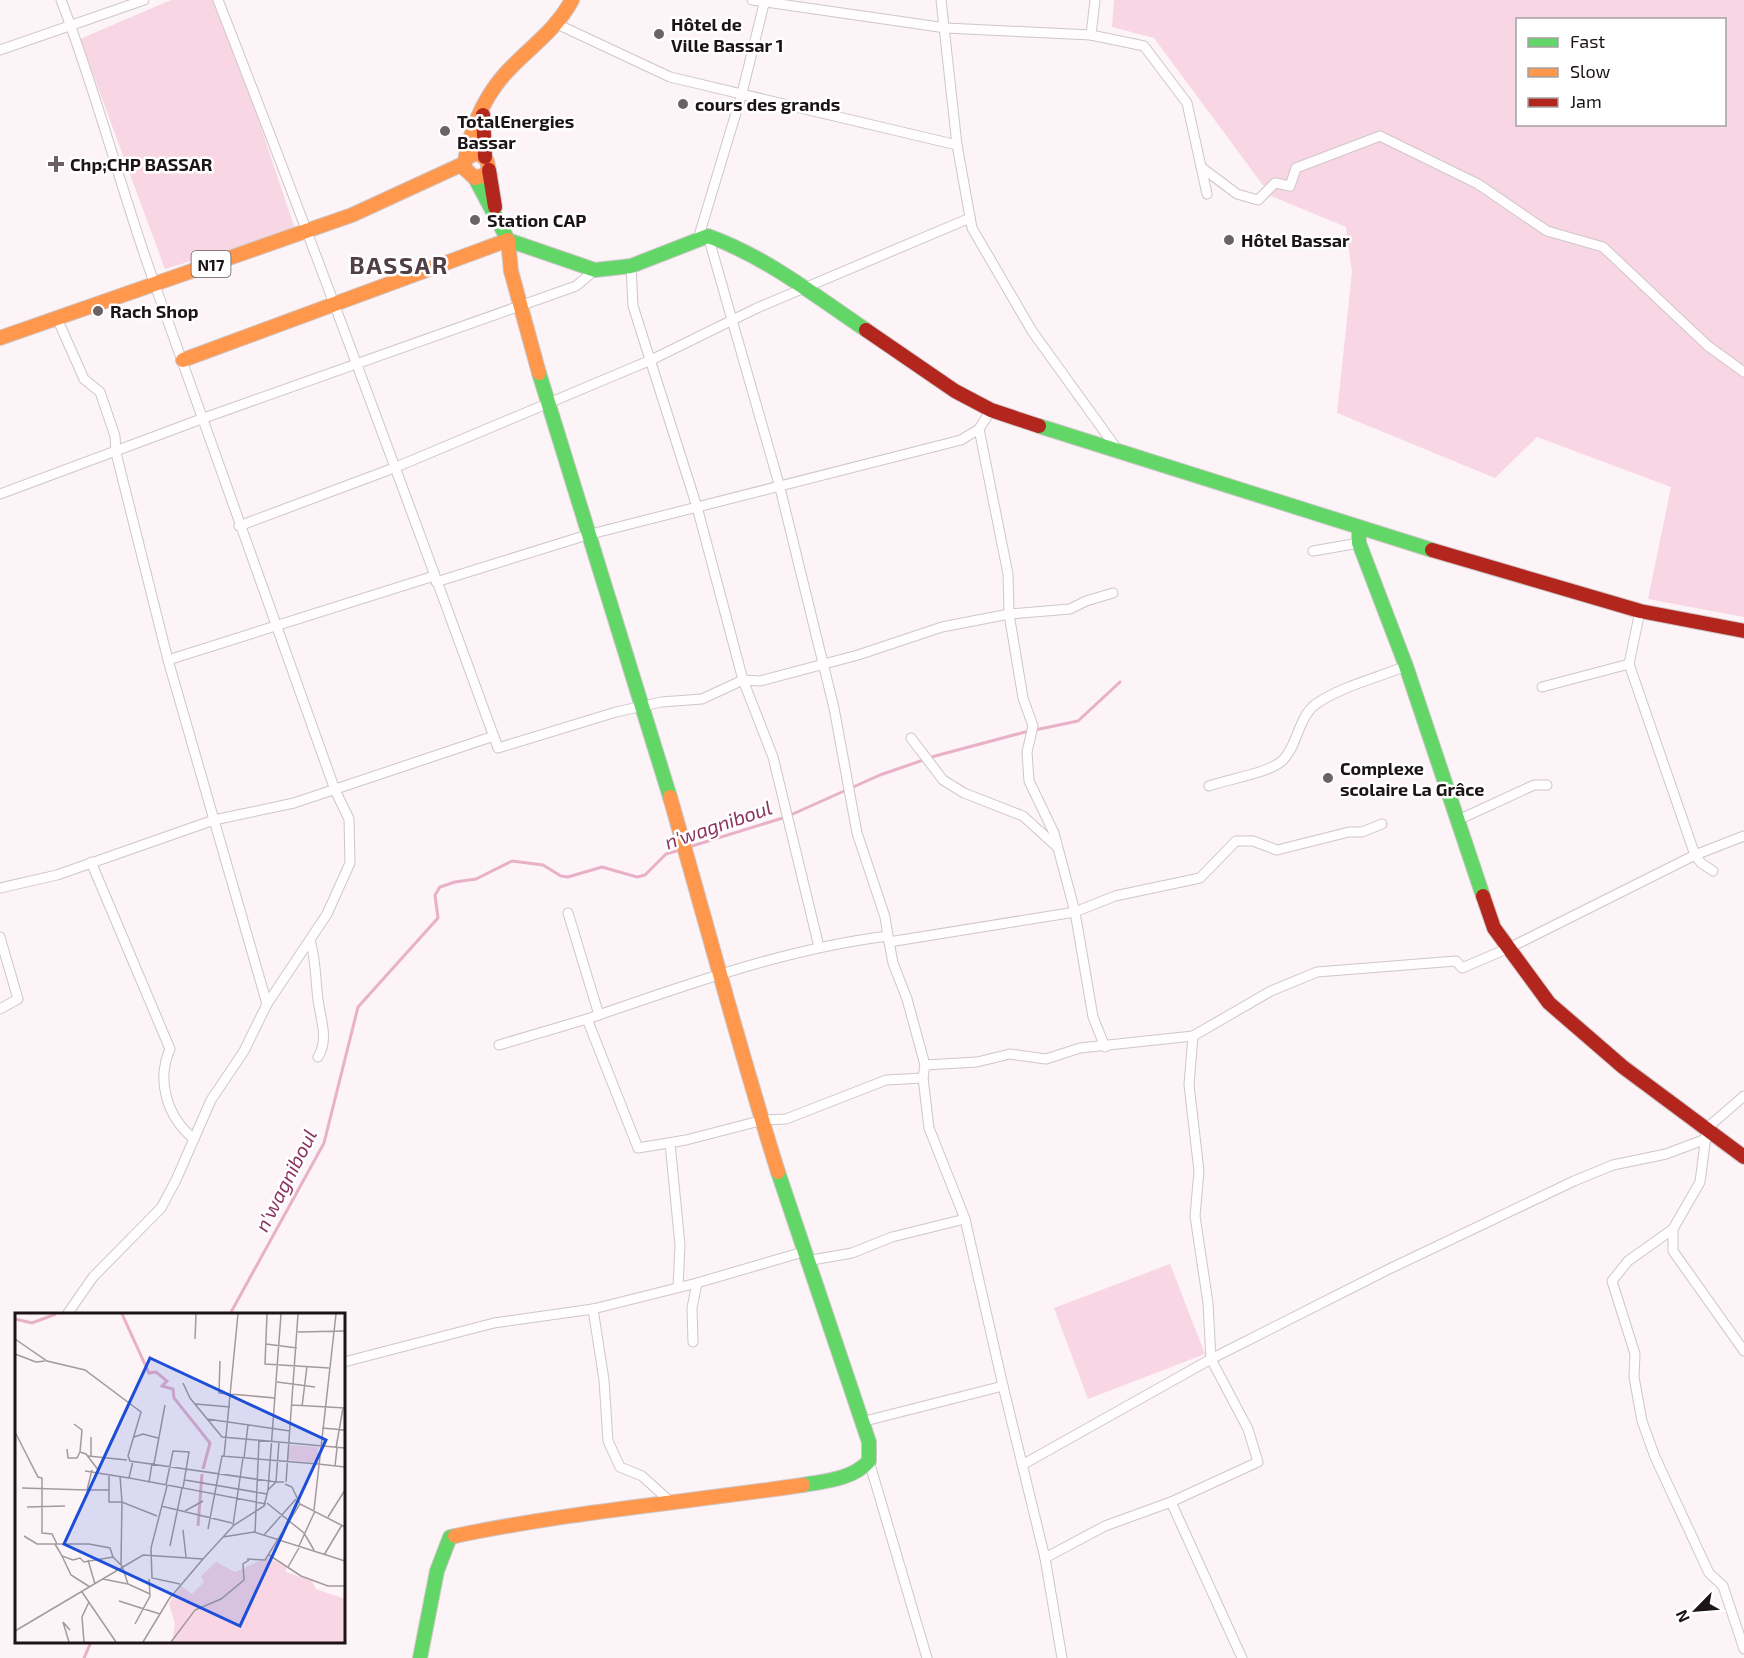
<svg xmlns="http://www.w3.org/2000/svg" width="1744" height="1658" viewBox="0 0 1744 1658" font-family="'Exo 2',sans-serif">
	<rect width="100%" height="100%" fill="#fcf4f7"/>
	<g fill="#f9d6e4" fill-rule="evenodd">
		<polygon points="171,0 215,0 235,59 238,59 295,229 165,269 80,39"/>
		<path d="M 1114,0 L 1744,0 L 1744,617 L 1648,599 L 1671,487 L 1537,437 L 1495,478 L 1337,413 L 1352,272 L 1346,227 L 1271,196 L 1154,38 L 1112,27 ZM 1518,20 L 1724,20 L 1724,124 L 1518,124 Z"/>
		<polygon points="1170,1264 1205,1354 1088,1399 1054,1308"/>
	</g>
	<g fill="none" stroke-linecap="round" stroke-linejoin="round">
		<g stroke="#e8b1c8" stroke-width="3">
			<polyline points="1035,730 1078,721 1120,682"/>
			<polyline points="689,847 786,817 880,775 935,756 1029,731"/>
			<polyline points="230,1314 324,1143 358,1007 438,918 435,895 440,887 455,882 476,879 512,861 543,865 561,876 568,877 602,867 637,877 645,875 666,854 680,850"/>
			<polyline points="84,1658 91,1642"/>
		</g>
		<defs>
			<g id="street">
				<path d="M 61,0 C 97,93 121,191 155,285 C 215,453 275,622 335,790 L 349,819 L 350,863 L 327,914 L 267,1004 L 244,1051 L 211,1100 L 176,1180 L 161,1208 L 93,1277 L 68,1313"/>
				<path d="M 218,0 C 315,248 407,498 498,748 L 616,712 L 661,702 L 702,699 L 743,680 L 760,681 L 858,655 L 942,627 L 1009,614 L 1070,609 L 1086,601 L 1113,593"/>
				<polyline points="752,0 946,28 1091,35 1144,46 1187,103 1207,194"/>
				<polyline points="941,0 957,145 972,228 1032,331 1117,449"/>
				<polyline points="559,25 670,77 957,145"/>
				<polyline points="1091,35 1095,0"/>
				<polyline points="0,50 144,0"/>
				<polyline points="1201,167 1237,194 1258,200 1275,183 1290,186 1296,168 1380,136 1478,184 1547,231 1603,247 1708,346 1744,372"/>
				<path d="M 708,236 L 779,484 L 834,708 L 857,833 L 885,917 L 888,936 C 784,949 686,985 587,1019 L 638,1148 L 686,1140 L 763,1120 L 786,1119 L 886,1080 L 923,1078"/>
				<polyline points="698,239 742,93 765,0"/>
				<polyline points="631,266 633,306 697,507 743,680 773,757 819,947"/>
				<polyline points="56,316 84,379 100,392 115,436 116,453 168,660 267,1004"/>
				<polyline points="979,429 1008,574 1009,614 1023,698 1033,726 1027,752 1029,781 1054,833 1075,912 1093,1017 1105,1047"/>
				<polyline points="0,494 204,418 576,286 595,270"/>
				<polyline points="239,526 394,468 651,360 757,308 970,218"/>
				<polyline points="1313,551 1359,543"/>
				<polyline points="436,582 587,535 961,440 979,429 991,410"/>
				<polyline points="168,660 434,576"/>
				<polyline points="1542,687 1629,664"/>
				<polyline points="911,738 943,780 964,793 1023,816 1056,846"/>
				<path d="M 1209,786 C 1228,779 1270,773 1283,760 C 1298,745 1298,717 1316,704 C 1342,686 1377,678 1406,666"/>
				<polyline points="1458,820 1534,785 1547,785"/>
				<path d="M 91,862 L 170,1049 C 156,1081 167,1117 194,1139"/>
				<polyline points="1713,871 1701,863 1695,855 1744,836"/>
				<polyline points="0,888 57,875 214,820 294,803 494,736"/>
				<polyline points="568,913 599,1015"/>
				<polyline points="0,937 18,999 0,1009"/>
				<path d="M 310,940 C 317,963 315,984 319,1006 C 322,1024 328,1040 318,1057"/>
				<polyline points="889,942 1075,912 1115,896 1200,878 1236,841 1253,841 1277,850 1349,832 1362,832 1382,824"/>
				<polyline points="1193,1036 1189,1085 1199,1171 1195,1216 1208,1303 1211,1359 1387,1270 1574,1181 1613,1165 1666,1154 1706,1139"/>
				<polyline points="499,1045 587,1019"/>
				<polyline points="925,1065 977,1062 1010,1054 1046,1059 1080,1048 1193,1036 1271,991 1317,972 1456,961 1462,968 1509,948 1695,855 1629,664 1640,611"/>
				<polyline points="1744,1096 1707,1128 1700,1182 1673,1229 1673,1251 1744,1351"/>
				<polyline points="670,1143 680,1245 678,1287"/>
				<polyline points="1673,1229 1628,1261 1612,1281 1635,1354 1634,1377 1642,1421 1655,1457 1709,1573 1723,1586 1744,1649"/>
				<polyline points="806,1261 852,1253 892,1237 965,1219"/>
				<polyline points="593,1309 604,1380 608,1441 620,1467 642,1476 673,1504"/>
				<polyline points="693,1342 692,1308 697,1283"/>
				<polyline points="344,1362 494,1323 593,1309 697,1283 803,1252"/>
				<polyline points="1003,1386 1045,1558 1062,1658"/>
				<polyline points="861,1422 1003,1386 965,1219 929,1128 923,1078 925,1065 907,999 893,963 888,936"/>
				<polyline points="869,1461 927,1658"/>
				<polyline points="1022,1465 1211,1359 1248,1429 1258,1462 1171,1502"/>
				<polyline points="1045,1558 1105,1526 1171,1502 1242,1658"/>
			</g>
			<g id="fast">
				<path d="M 475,178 L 508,240 L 595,270 L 631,266 L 708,236 C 765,256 817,297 866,330"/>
				<polyline points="539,373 670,797"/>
				<polyline points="1039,426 1432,550"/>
				<polyline points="1359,529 1359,543 1406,666 1483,896"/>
				<path d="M 778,1172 L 869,1442 L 869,1461 C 853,1479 826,1481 803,1485"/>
				<polyline points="420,1658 437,1571 450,1537 455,1536"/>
			</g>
			<g id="slow">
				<path d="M 467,158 L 476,153 C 487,158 490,162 487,174 L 475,178 L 464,168 C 468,135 482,100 504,75 C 527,49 555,32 572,0"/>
				<polyline points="0,338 352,215 465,163"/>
				<polyline points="183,360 508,240 511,271 539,373"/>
				<path d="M 670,797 C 706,922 739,1048 778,1172"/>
				<path d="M 455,1536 C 569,1512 687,1502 803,1485"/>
			</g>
			<g id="jam">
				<polyline points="483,115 485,157"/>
				<polyline points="489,170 495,207"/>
				<polyline points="866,330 955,391 991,410 1039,426"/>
				<polyline points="1432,550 1640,611 1744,631"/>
				<polyline points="1483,896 1494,928 1549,1003 1623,1067 1744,1157"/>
			</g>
		</defs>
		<use href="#street" stroke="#cec7c9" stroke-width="11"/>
		<use href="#fast" stroke="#cec7c9" stroke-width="16"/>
		<use href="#slow" stroke="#cec7c9" stroke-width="16"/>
		<use href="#jam" stroke="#cec7c9" stroke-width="16"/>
		<use href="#street" stroke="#fffdfe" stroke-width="9"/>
		<use href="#fast" stroke="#63d668" stroke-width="14"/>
		<use href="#slow" stroke="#ff974d" stroke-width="14"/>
		<use href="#jam" stroke="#b3261e" stroke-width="14"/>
	</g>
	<g fill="#6a6265" stroke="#fff" stroke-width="2">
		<circle cx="659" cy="34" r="6"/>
		<circle cx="683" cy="104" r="6"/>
		<circle cx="445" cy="131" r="6"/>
		<path d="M53 155h6v6h6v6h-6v6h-6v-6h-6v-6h6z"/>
		<circle cx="475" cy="220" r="6"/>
		<circle cx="1229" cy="240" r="6"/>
		<circle cx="98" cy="311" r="6"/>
		<circle cx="1328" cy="778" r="6"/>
	</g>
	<g text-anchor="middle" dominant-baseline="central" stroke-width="5" stroke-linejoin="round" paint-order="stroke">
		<rect fill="#fff" stroke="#605a5d" stroke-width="1.5" x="191.5" y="251" width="39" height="26" rx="4.5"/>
		<g font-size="16" font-weight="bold" fill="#1c1417">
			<text x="211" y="264">N17</text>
		</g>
		<g font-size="18" font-weight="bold" fill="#1c1417" stroke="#fff" text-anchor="start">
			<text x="671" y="24">Hôtel de<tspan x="671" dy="21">Ville Bassar 1</tspan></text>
			<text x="695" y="104">cours des grands</text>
			<text x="457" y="121">TotalEnergies<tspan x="457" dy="21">Bassar</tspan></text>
			<text x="70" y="164">Chp;CHP BASSAR</text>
			<text x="487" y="220">Station CAP</text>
			<text x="1241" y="240">Hôtel Bassar</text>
			<text x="110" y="311">Rach Shop</text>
			<text x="1340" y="768">Complexe<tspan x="1340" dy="21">scolaire La Grâce</tspan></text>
		</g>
		<g font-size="20" font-style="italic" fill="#8b335e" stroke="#fff">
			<text transform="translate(718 824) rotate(-19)">n'wagniboul</text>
			<text transform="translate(285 1180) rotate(-63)">n'wagniboul</text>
		</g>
		<g font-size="24" font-weight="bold" letter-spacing="1.5" fill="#503f45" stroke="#fff">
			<text x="399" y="264">BASSAR</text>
		</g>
	</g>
	<g transform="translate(15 1313)">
		<rect width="330" height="330" fill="#fcf4f7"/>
		<path d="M 275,132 L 303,134 L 303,150 L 272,147 ZM 253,244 L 271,254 L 271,259 L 297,268 L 301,276 L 330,286 L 330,329 L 157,329 L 160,311 L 154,290 L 166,273 L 177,281 L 189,269 L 186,263 L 201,249 L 220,259 Z" fill="#f9d6e4"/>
		<path fill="none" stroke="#e8b1c8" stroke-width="3" d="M 107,1 L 134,60 L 141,59 L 152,68 L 147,73 L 158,76 L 159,85 L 195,130 L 188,156M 0,6 L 17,10 L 41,1M 183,213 L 187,161"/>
		<path fill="none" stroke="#a29a9d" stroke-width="1.5" d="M 252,1 L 250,51 L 314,55M 283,19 L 330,18M 0,26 L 32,48 L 70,57 L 126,99 L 113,143 L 115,148 L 261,169 L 264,129M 180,26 L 181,1M 251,31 L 282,35M 0,41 L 21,49 L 30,48M 205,48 L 204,80 L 260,85M 262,69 L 300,74M 168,70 L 175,85 L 207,124 L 330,135M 181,91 L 215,94M 277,92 L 330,95M 287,94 L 292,53M 192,106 L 275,118M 59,111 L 67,117 L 65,139M 307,115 L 330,117M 0,119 L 23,164 L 27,165 L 27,220 L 37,221 L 42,231M 76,124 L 76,143M 119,124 L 128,121 L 143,125M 321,135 L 328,95M 52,136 L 53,145 L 62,145 L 65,139 L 71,141 L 84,158M 73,143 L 112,147M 209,143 L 223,1M 229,145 L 233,112M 118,148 L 114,165 L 168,175M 139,151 L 150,92M 303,151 L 330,154M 320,153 L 322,135M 70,158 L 114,165M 170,167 L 252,181M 271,169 L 283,1M 134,170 L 137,150M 270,171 L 277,174 L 285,191 L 330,214M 151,172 L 158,138 L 174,139 L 168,175 L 251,191M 152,173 L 136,235 L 137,265 L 165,271M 7,175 L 72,177 L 77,157M 72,177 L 94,177 L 94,161M 94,177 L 94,189 L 107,189 L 105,163M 253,177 L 266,1M 252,190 L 289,220 L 299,237M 146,193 L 217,210M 12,194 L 50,193M 299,197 L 321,1M 170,198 L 188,188M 313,204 L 330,177M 218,212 L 228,145M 193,216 L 207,143 L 303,151M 168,217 L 171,244M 240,220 L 244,127M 249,222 L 281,186M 9,223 L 22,231 L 74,231 L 95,235 L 98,244M 208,224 L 239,219 L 330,248M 40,231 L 47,243 L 58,247 L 65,245 L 69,249 L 98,244 L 107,253 L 113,271 L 135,281M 155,233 L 167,175M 284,233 L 300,198M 254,242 L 286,263 L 313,273 L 330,273M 309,242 L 327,212M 47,243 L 56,262 L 75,274M 188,246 L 219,212 L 249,193 L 253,177 L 261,169 L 269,169M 232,246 L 250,247 L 285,191M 73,247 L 80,271M 106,252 L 107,189 L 142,203M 273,254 L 285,233M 88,266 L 113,271M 67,279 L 101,329M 104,288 L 145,301M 120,311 L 135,283 L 134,266M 0,318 L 128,242 L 188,246M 54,329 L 48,309 L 55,317M 69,329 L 67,304 L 74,289M 128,329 L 154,286 L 188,246M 156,329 L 180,297 L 206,286 L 229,267 L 228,251 L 234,247"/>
		<path fill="#1d4ed8" fill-opacity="0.15" stroke="#1d4ed8" stroke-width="3" d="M 135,45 L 311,127 L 225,313 L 49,231 Z"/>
		<rect width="330" height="330" fill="none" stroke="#1c1417" stroke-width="3"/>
	</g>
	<rect x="1516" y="18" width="210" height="108" fill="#ffffff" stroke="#a4a1a2" stroke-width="1.5"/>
	<rect x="1528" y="38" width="30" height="9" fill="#63d668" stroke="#a4a1a2" stroke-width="1.5"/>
	<text x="1570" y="48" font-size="18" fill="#1c1417">Fast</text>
	<rect x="1528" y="68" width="30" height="9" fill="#ff974d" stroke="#a4a1a2" stroke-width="1.5"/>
	<text x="1570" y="78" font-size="18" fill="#1c1417">Slow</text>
	<rect x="1528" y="98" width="30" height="9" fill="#b3261e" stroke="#a4a1a2" stroke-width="1.5"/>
	<text x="1570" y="108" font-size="18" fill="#1c1417">Jam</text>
	<g transform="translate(1696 1610) rotate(245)" stroke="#ffffff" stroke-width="4.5" paint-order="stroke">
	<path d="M0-4.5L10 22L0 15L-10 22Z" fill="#1c1417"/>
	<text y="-9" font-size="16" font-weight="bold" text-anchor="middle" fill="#1c1417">N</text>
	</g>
</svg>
